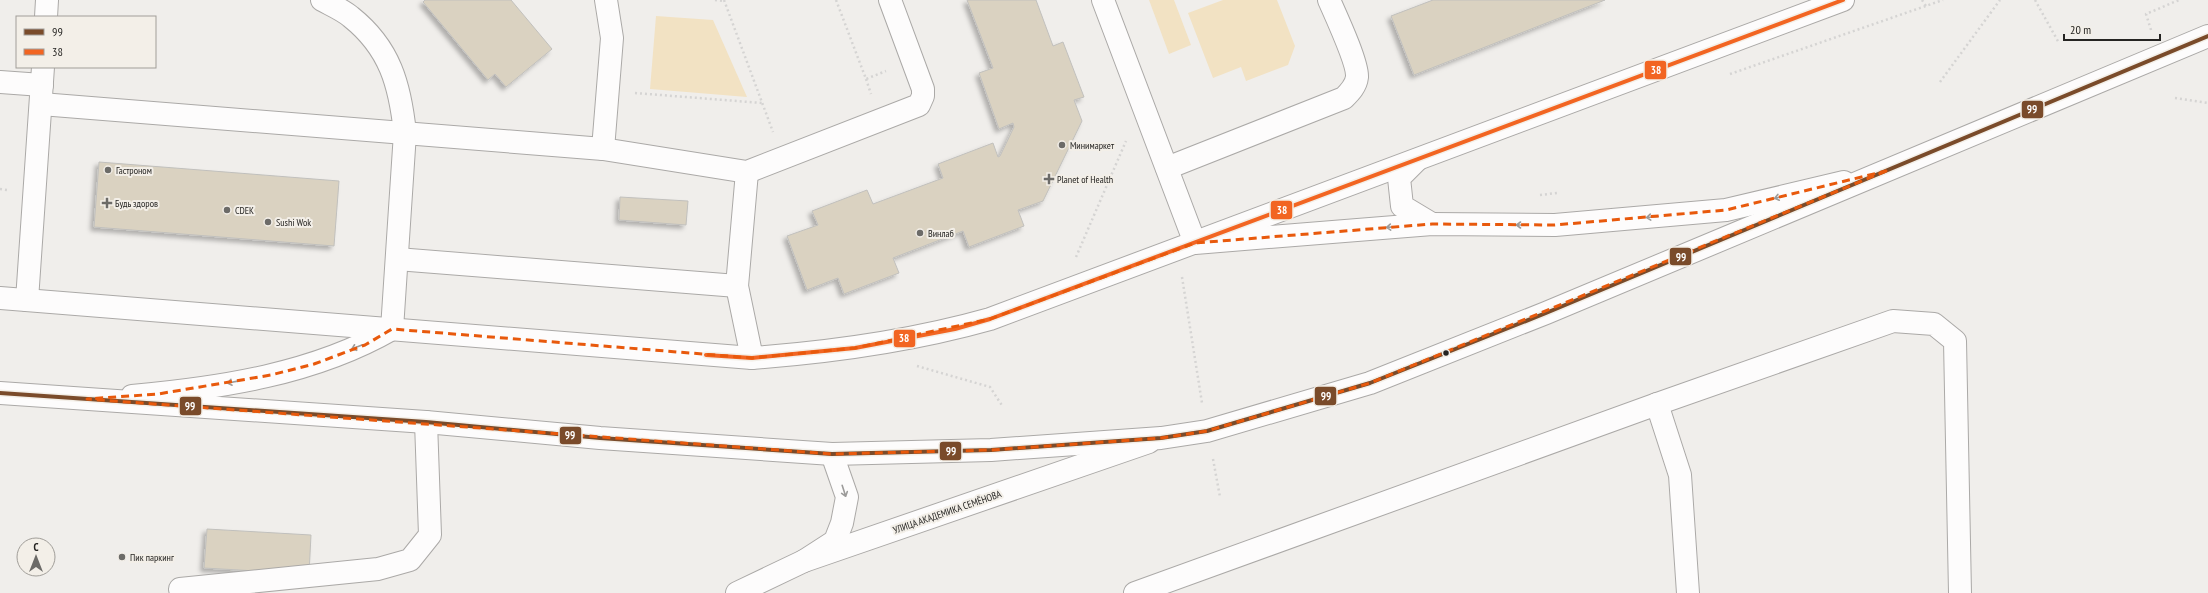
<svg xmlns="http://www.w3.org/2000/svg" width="2208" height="593" viewBox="0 0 2208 593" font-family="'PT Sans Narrow',sans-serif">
	<defs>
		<filter id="shadow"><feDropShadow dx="-3.5" dy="3.5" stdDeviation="2" flood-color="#0004"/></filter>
	</defs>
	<rect width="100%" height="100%" fill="#f0eeeb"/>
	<g fill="#f2e2c3">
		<polygon points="1149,0 1174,0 1191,45 1169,54"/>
		<polygon points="1223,0 1277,0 1295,46 1288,65 1246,81 1241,67 1213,78 1188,13"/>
		<polygon points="656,16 713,20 747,97 650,89"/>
	</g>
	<g fill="#dad2c1" stroke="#c1c0bd" filter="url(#shadow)">
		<polygon points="425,0 511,0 552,49 506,87 495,74 488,80 423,2"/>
		<polygon points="967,0 1036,0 1053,46 1063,42 1084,97 1074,100 1082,121 1043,201 1018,210 1024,226 969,247 963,231 893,258 899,273 844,294 838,278 807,290 787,236 818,225 812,211 867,190 873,204 943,178 938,164 993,143 998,157 1000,156 1014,127 1013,123 999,129 979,73 993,68"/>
		<polygon points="1433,0 1605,0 1414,75 1391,16"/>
		<polygon points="99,162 339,181 334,246 94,227"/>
		<polygon points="620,197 688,201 686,225 619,220"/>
		<polygon points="207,529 311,535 309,574 204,568"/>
	</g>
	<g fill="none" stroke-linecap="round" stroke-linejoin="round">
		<defs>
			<g id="minor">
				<path d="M 322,0 C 331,5 343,10 351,17 C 390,48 400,85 405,133 L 392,329"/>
				<polyline points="1103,0 1195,243 1432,224 1555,225 1726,210 1844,182"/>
				<polyline points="46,17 47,0"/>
				<polyline points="0,82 42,85"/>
				<polyline points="41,104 603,149 747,172 919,105 923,96 923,89 890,0"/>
				<polyline points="603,149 612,38 606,0"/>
				<polyline points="1417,160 1399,178 1402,206 1432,224"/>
				<path d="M 1167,168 L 1344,98 C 1350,92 1356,86 1357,77 C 1358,63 1336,16 1329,0"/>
				<polyline points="747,172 737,286 752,358"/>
				<polyline points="397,259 737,286"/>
				<path d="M 0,298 L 752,358 C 833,352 912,341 990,319 L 1843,0"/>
				<polyline points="27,300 43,67"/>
				<path d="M 132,396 C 220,388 314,374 392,329"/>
				<polyline points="1657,404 1680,475 1688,593"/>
				<polyline points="180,589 378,569 410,560 430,535 426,422"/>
				<polyline points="737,593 804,561 1149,442"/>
				<polyline points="1135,593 1657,404 1893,321 1934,324 1955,341 1960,593"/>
			</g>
			<g id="major">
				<polyline points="0,393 426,422 600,438 832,454 991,450 1161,438 1207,431 1370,383 1546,313 2208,36"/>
				<polyline points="804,561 835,541 842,523 847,497 832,454"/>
			</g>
		</defs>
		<use href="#minor" stroke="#aba9a7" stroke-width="24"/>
		<use href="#major" stroke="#aba9a7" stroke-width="24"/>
		<g stroke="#d5d4d3" stroke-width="2.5" stroke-dasharray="2 3" stroke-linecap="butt">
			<polyline points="715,0 724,1"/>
			<polyline points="724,0 773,132"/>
			<polyline points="836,0 866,79 886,71"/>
			<polyline points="1922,0 1926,6"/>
			<polyline points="2035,0 2059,43"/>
			<polyline points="2151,30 2146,14 2179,0"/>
			<polyline points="1730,74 1943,0"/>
			<polyline points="866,79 871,94"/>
			<polyline points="1940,82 2000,0"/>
			<polyline points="635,93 762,103"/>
			<polyline points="2175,98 2208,103"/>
			<polyline points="0,189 7,190"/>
			<polyline points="1540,195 1557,193"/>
			<polyline points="1076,257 1126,141"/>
			<polyline points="1182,277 1202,403"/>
			<polyline points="917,366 990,387 1003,407"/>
			<polyline points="1213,459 1220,497"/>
		</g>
		<use href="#minor" stroke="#fdfcfc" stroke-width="22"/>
		<use href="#major" stroke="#fdfcfc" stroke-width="22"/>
		<defs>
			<polyline id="bus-1" points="0,393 426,422 600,438 832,454 991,450 1161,438 1207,431 1370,383 1546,313 2208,36"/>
			<polyline id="bus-2" points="706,355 752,358 855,348 955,329 990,319 1843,0"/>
		</defs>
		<use href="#bus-1" stroke="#f3efe8" stroke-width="7"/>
		<use href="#bus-2" stroke="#f3efe8" stroke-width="7"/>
		<use href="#bus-1" stroke="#7a4b2a" stroke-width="4"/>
		<use href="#bus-2" stroke="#f26522" stroke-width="4"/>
	</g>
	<defs><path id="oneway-shaft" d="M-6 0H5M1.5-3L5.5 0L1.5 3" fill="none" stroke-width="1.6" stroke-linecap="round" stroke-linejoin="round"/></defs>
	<g stroke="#9c9b9a">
		<use href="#oneway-shaft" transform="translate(1780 197) rotate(166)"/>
		<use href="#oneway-shaft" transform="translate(1652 217) rotate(175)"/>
		<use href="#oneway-shaft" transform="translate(1522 225) rotate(-180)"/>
		<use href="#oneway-shaft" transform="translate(1392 227) rotate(176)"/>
		<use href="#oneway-shaft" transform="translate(357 347) rotate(159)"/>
		<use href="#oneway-shaft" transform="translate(233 382) rotate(169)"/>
		<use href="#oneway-shaft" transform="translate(844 491) rotate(72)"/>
	</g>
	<path fill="none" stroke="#e8590c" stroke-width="3" stroke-dasharray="8 5" stroke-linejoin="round" d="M 1886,171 L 1370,383 L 1207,431 L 1161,438 L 991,450 L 832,454 L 87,399 L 158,394 L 271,375 L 314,364 L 365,345 L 392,329 L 752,358 L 855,348 L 990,319 L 1195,243 L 1432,224 L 1555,225 L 1726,210 Z"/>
	<g fill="#6c6b68" stroke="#f3efe8" stroke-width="1.5">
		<circle cx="1062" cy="145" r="4"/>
		<circle cx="108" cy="170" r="4"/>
		<path d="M1047 173h4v4h4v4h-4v4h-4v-4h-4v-4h4z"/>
		<path d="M105 197h4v4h4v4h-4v4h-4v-4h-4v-4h4z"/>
		<circle cx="227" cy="210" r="4"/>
		<circle cx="268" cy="222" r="4"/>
		<circle cx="920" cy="233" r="4"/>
		<circle cx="122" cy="557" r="4"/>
	</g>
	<circle fill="#252422" stroke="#f3efe8" stroke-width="1.5" cx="1446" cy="353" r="3.5"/>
	<g text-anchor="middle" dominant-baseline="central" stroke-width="4" stroke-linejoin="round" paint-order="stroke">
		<g font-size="10" fill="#252422" stroke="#f3efe8" text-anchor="start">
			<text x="1070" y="145">Минимаркет</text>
			<text x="116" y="170">Гастроном</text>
			<text x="1057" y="179">Planet of Health</text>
			<text x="115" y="203">Будь здоров</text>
			<text x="235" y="210">CDEK</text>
			<text x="276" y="222">Sushi Wok</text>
			<text x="928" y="233">Винлаб</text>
			<text x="130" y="557">Пик паркинг</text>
		</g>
		<g font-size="10" fill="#252422" stroke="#f3efe8">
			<text transform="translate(947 512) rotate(-19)">УЛИЦА АКАДЕМИКА СЕМЁНОВА</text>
		</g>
	</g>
	<g stroke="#f3efe8" stroke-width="1.5">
		<rect x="1644" y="60" width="23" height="20" rx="4" fill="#f26522"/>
		<rect x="2021" y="100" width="23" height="19" rx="4" fill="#7a4b2a"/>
		<rect x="1270" y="200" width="23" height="20" rx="4" fill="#f26522"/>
		<rect x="1669" y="247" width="23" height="19" rx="4" fill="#7a4b2a"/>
		<rect x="893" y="329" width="23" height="19" rx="4" fill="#f26522"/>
		<rect x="1314" y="386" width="23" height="20" rx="4" fill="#7a4b2a"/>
		<rect x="179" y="396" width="23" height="20" rx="4" fill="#7a4b2a"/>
		<rect x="559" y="426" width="23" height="19" rx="4" fill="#7a4b2a"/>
		<rect x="939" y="441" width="23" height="20" rx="4" fill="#7a4b2a"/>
	</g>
	<g font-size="11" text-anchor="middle" font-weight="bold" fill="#fff">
		<text x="1656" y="74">38</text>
		<text x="2032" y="113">99</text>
		<text x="1282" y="214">38</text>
		<text x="1681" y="261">99</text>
		<text x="904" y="342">38</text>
		<text x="1326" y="400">99</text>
		<text x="190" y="410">99</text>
		<text x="570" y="439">99</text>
		<text x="951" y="455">99</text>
	</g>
	<rect x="16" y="16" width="140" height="52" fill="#f3efe8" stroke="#a19e99"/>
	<rect x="24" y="29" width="20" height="6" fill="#7a4b2a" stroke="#a19e99"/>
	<text x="52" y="36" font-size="12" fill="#252422">99</text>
	<rect x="24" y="49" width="20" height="6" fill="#f26522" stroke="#a19e99"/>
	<text x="52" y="56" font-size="12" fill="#252422">38</text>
	<g transform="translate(36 557)"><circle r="19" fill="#f3efe8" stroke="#a19e99"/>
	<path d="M0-3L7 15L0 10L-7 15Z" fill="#6c6b68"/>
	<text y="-6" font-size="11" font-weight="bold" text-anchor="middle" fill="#252422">С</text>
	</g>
	<path d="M2064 34v6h96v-6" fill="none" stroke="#252422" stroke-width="2"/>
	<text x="2070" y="34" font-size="12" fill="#252422" stroke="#f3efe8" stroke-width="3" paint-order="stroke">20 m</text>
</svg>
